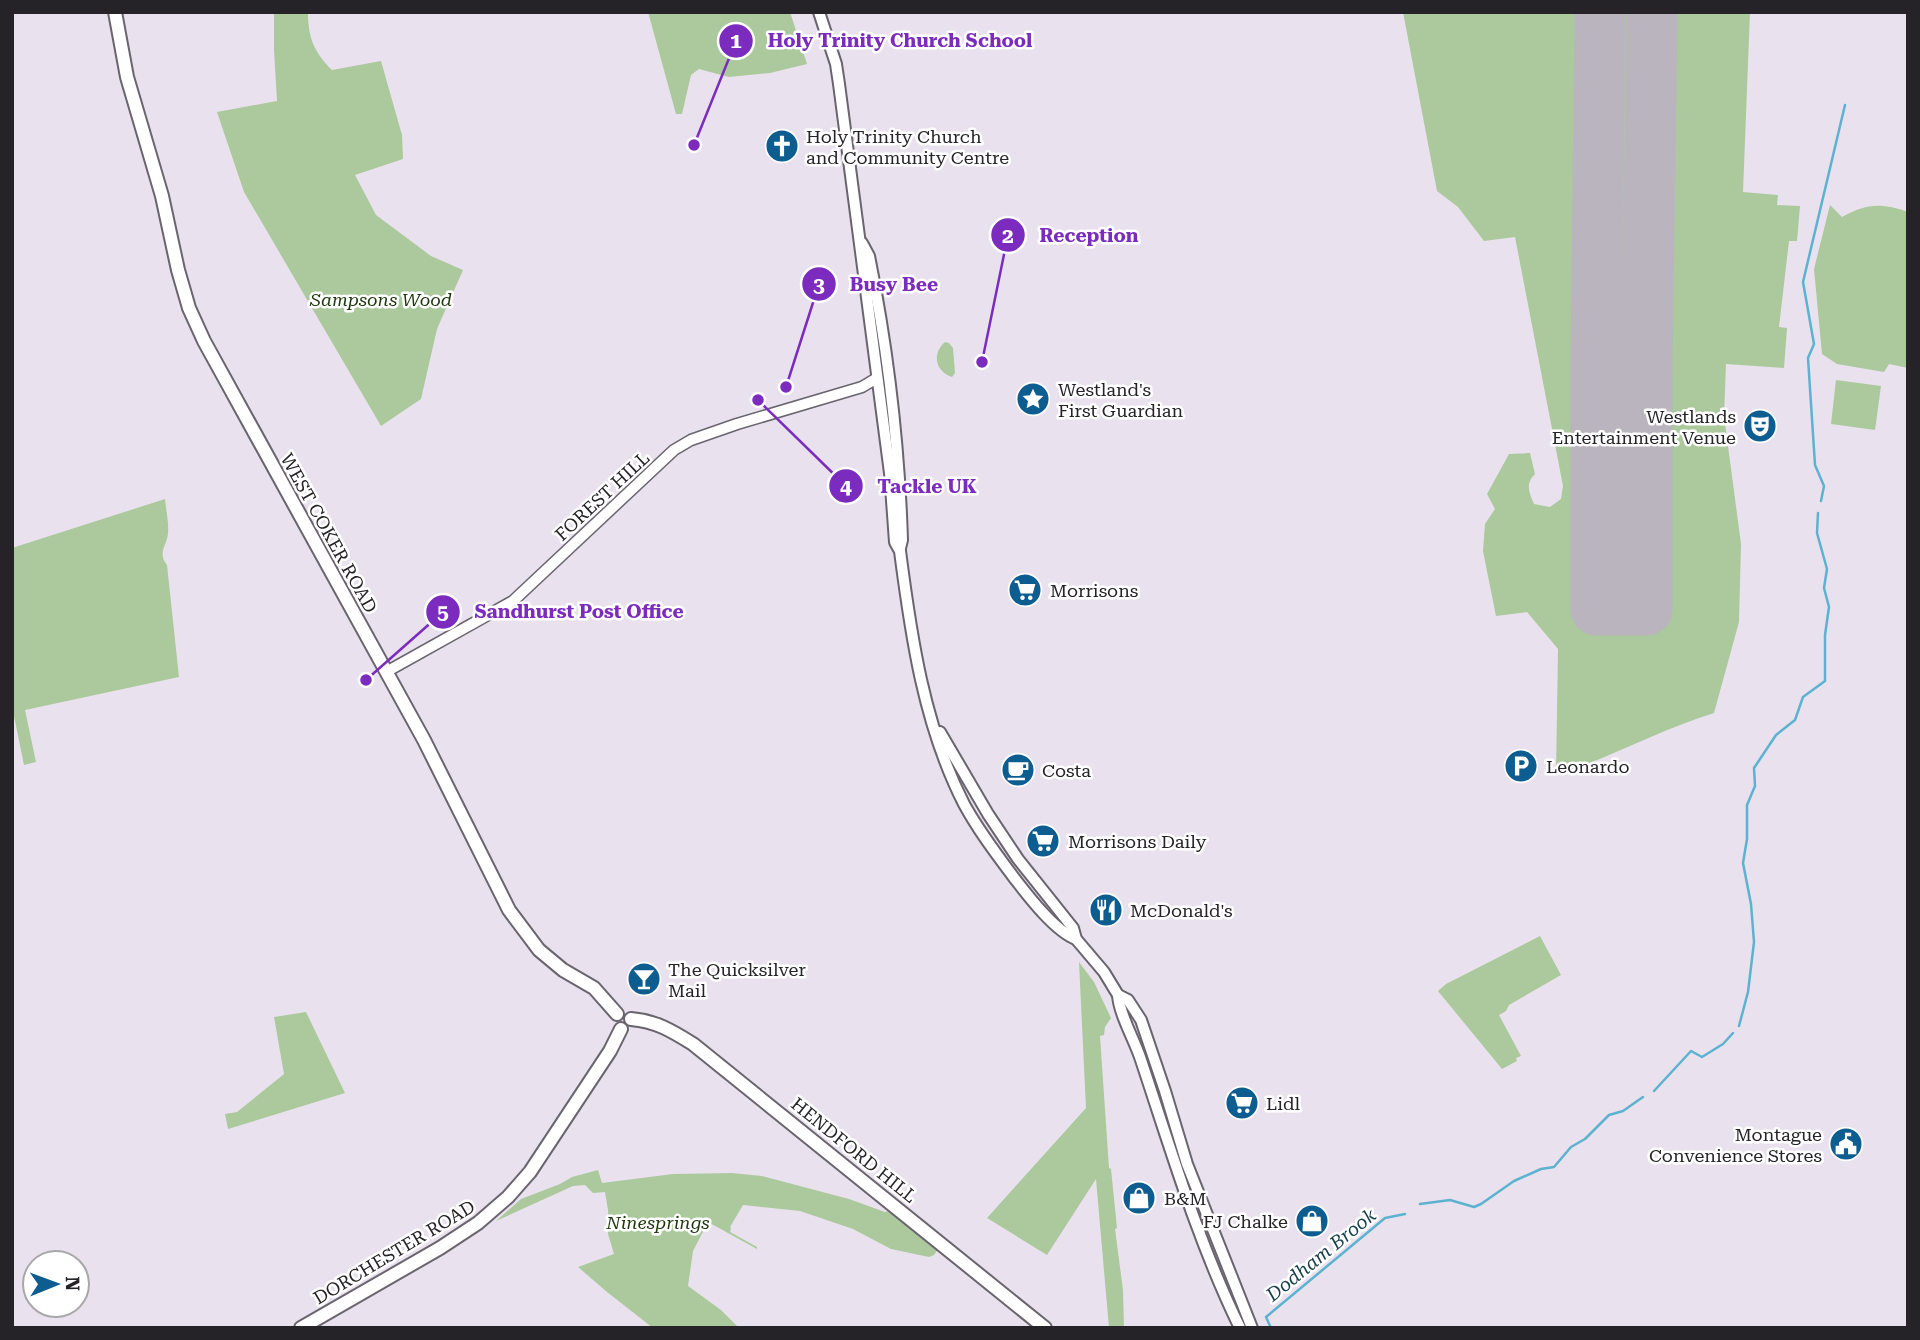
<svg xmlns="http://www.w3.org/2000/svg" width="1920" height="1340" viewBox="0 0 1920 1340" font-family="'Roboto Serif',serif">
	<rect width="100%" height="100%" fill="#e9e2ee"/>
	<g fill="#abc99c">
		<path d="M 274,12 L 308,12 C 308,38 314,52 332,70 L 381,61 L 402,135 L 403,159 L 355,175 L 376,215 L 431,256 L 463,270 L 437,329 L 421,399 L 381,426 L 244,192 L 217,112 L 277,101 L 274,50 Z"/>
		<polygon points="648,12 790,12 807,64 770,73 729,77 699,69 691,75 682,114 676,114"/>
		<path d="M 1403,12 L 1750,12 L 1743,192 L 1778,195 L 1777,205 L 1800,206 L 1797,241 L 1789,241 L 1779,327 L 1787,328 L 1784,368 L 1726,364 L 1724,416 L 1741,544 L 1739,622 L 1714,713 C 1659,730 1610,758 1556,775 L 1558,649 L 1527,612 L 1496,616 L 1483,551 L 1485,524 L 1495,509 L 1487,494 L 1509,454 L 1530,453 L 1535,474 C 1525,484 1529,492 1534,504 L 1550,507 L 1561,499 L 1563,486 L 1515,237 L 1484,241 L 1458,207 L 1437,191 Z"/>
		<path d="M 1830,205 L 1842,217 C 1867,203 1882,203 1908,212 L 1908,368 L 1889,364 L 1884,372 L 1837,364 L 1822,354 L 1814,269 Z"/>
		<path d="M 945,342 L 949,343 L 953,348 L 955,373 L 952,377 C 936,372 931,354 945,342 Z"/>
		<polygon points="1836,380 1881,386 1875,430 1831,424"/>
		<path d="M 165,499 C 166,510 169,523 168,533 C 167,546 157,552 167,565 L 179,677 L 25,710 L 36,762 L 24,765 L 12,706 L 12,548 Z"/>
		<polygon points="1540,936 1561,975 1509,1005 1506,1011 1499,1015 1521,1056 1516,1058 1517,1061 1502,1069 1438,991 1446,984"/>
		<polygon points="1079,962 1094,982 1111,1018 1105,1027 1104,1035 1100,1036 1109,1168 1111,1169 1117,1228 1115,1229 1123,1290 1124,1328 1109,1328 1096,1179 1047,1255 987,1218 1086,1108"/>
		<polygon points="306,1012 345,1093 228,1129 225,1114 237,1112 284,1074 274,1017"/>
		<polygon points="598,1170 602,1183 673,1174 732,1173 762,1176 849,1199 885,1212 890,1211 938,1249 934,1255 929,1257 891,1249 853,1229 800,1211 743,1205 730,1227 731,1228 730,1232 757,1247 757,1249 708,1222 693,1251 688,1286 721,1310 739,1328 653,1328 607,1292 578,1267 614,1254 608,1234 608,1210 605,1192 593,1193 585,1185 573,1186 496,1221 521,1199 560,1184 572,1177"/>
	</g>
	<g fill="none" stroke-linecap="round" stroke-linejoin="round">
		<g stroke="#5db2d0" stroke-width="2.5">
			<polyline points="1821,501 1824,486 1815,465 1808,358 1814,344 1803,282 1845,105"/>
			<polyline points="1739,1026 1748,992 1754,942 1751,904 1743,863 1747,839 1747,805 1755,786 1754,768 1776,735 1795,720 1803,697 1825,681 1825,635 1829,607 1824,588 1827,569 1817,533 1818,513"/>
			<polyline points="1654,1091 1691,1051 1702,1057 1723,1044 1733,1033"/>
			<polyline points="1420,1204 1450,1200 1474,1207 1481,1204 1514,1181 1541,1169 1554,1167 1571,1147 1585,1139 1609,1115 1623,1111 1643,1097"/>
			<polyline points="1271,1328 1266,1317 1385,1218 1405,1214"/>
		</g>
		<g stroke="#bab4be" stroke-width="51">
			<polyline points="1600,12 1596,369 1647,369 1652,12"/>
			<rect x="1596" y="369" width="51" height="241"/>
		</g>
		<defs>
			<polyline id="secondary" points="386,672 513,601 674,450 691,440 737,424 862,387 877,378"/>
			<g id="primary">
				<path d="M 819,12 L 836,64 L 839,84 L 890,473 L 895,542 L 900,551 C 911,636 924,726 964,804 C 978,830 997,855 1015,879 C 1029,897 1055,931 1076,939"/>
				<path d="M 862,243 L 869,256 C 888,350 899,444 902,540 L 900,548"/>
				<polyline points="940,732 988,814 1018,859 1073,928 1076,939 1104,972 1118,995 1128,1000 1141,1020 1165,1091 1187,1164 1252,1328"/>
				<path d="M 1118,995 C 1119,1014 1135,1041 1141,1060 C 1171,1150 1198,1242 1240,1328"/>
			</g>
			<g id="highway">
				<polyline points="115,12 127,77 162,196 178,270 189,308 204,341 424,740 509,910 539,950 563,970 594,988 617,1014"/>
				<path d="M 631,1019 C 656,1021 672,1031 693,1044 L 1045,1328"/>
				<polyline points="301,1328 440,1248 478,1223 508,1197 530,1172 610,1051 621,1029"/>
			</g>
		</defs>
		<use href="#secondary" stroke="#6a646e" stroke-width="13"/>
		<use href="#primary" stroke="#6a646e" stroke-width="14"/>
		<use href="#highway" stroke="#6a646e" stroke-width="16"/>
		<use href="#secondary" stroke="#fff" stroke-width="10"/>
		<use href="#primary" stroke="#fff" stroke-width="10"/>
		<use href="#highway" stroke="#fff" stroke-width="12"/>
	</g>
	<defs>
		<symbol id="church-disc" viewBox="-11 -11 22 22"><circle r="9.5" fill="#0e5d90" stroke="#fff"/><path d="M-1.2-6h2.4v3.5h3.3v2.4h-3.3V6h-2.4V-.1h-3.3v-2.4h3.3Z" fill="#fff"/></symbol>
		<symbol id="sight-disc" viewBox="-11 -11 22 22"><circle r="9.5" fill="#0e5d90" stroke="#fff"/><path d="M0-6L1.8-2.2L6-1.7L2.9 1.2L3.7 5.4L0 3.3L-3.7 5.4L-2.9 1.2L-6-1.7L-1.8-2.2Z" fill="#fff"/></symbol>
		<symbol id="theatre-disc" viewBox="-11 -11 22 22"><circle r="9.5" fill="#0e5d90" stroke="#fff"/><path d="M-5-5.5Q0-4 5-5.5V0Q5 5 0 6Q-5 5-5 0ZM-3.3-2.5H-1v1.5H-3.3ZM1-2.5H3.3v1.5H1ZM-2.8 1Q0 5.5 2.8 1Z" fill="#fff"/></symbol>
		<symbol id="supermarket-disc" viewBox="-11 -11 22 22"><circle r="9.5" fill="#0e5d90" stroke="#fff"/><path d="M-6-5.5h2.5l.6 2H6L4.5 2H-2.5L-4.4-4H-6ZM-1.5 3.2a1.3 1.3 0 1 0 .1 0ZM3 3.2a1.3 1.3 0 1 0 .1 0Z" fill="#fff"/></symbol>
		<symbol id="parking-disc" viewBox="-11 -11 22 22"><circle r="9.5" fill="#0e5d90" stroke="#fff"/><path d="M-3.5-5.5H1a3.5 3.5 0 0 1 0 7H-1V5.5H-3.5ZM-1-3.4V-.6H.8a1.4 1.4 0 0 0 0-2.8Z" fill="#fff"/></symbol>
		<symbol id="cafe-disc" viewBox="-11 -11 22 22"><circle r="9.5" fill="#0e5d90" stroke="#fff"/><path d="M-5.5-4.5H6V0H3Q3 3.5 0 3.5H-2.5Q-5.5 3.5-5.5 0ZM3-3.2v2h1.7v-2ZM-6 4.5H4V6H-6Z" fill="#fff"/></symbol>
		<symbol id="restaurant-disc" viewBox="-11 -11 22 22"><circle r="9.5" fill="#0e5d90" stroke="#fff"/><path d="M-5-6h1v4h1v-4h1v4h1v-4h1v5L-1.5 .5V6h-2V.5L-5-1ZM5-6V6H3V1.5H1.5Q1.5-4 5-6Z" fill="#fff"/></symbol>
		<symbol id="bar-disc" viewBox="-11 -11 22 22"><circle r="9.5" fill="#0e5d90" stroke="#fff"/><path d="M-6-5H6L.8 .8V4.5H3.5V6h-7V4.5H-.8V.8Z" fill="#fff"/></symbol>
		<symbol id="civic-disc" viewBox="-11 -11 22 22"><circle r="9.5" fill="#0e5d90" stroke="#fff"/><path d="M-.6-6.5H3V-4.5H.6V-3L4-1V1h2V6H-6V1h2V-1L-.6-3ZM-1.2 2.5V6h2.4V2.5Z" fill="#fff"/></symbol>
		<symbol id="shop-disc" viewBox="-11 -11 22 22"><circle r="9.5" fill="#0e5d90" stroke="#fff"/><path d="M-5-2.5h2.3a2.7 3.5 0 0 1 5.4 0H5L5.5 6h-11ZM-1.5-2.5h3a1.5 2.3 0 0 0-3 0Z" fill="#fff"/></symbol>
	</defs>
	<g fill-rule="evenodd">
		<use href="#church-disc" x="763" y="127" width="38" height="38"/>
		<use href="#sight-disc" x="1014" y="380" width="38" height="38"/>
		<use href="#theatre-disc" x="1741" y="407" width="38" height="38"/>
		<use href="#supermarket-disc" x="1006" y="571" width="38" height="38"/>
		<use href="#parking-disc" x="1502" y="747" width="38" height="38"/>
		<use href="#cafe-disc" x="999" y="751" width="38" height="38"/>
		<use href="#supermarket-disc" x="1024" y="822" width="38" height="38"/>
		<use href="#restaurant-disc" x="1087" y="891" width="38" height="38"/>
		<use href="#bar-disc" x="625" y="960" width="38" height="38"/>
		<use href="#supermarket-disc" x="1223" y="1084" width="38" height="38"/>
		<use href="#civic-disc" x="1827" y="1125" width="38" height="38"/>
		<use href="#shop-disc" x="1120" y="1179" width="38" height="38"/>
		<use href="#shop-disc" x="1293" y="1202" width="38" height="38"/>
	</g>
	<g text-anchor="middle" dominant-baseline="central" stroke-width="5" stroke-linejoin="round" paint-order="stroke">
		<g font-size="18" fill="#252327" stroke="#fff" text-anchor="start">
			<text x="806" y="136">Holy Trinity Church<tspan x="806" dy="21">and Community Centre</tspan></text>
			<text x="1058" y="389">Westland's<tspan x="1058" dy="21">First Guardian</tspan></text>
			<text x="1736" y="416" text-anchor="end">Westlands<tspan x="1736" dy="21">Entertainment Venue</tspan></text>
			<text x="1050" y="590">Morrisons</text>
			<text x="1546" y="766">Leonardo</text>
			<text x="1042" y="770">Costa</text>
			<text x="1068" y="841">Morrisons Daily</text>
			<text x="1130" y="910">McDonald's</text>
			<text x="668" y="969">The Quicksilver<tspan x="668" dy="21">Mail</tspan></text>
			<text x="1266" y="1103">Lidl</text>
			<text x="1822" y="1134" text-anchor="end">Montague<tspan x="1822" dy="21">Convenience Stores</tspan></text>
			<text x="1164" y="1198">B&amp;M</text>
			<text x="1288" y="1221" text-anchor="end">FJ Chalke</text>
		</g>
		<g font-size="18" font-style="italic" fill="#1c360b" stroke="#fff">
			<text x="381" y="299">Sampsons Wood</text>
			<text x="658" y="1222">Ninesprings</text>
		</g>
		<g font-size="18" fill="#252327" stroke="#fff">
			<text transform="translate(602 496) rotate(-43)">FOREST HILL</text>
			<text transform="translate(329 533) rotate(61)">WEST COKER ROAD</text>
			<text transform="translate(854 1150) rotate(39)">HENDFORD HILL</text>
			<text transform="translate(394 1252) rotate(-31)">DORCHESTER ROAD</text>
		</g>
		<g font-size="19" font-style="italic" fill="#163e4b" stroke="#fff">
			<text transform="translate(1321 1255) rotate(-39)">Dodham Brook</text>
		</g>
	</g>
	<path fill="none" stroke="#7b2cbf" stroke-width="2.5" d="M694 145L736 41M982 362L1008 235M786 387L819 284M758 400L846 486M366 680L443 612"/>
	<g fill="#7b2cbf" stroke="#fff" stroke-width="2.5">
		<circle cx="694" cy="145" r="7"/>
		<circle cx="982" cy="362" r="7"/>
		<circle cx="786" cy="387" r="7"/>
		<circle cx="758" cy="400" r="7"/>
		<circle cx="366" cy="680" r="7"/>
		<circle cx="736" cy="41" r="18"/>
		<circle cx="1008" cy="235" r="18"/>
		<circle cx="819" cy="284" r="18"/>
		<circle cx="846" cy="486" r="18"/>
		<circle cx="443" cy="612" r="18"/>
	</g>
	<g font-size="21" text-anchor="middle" font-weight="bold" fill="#fff">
		<text x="736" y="48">1</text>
		<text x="1008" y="243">2</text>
		<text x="819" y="292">3</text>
		<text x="846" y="494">4</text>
		<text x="443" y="619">5</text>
	</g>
	<g font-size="19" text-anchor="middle" font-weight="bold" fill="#7b2cbf" stroke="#fff" stroke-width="5" stroke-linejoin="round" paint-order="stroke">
		<text x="900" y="47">Holy Trinity Church School</text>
		<text x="1089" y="242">Reception</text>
		<text x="894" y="291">Busy Bee</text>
		<text x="927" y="493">Tackle UK</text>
		<text x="579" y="618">Sandhurst Post Office</text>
	</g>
	<rect width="1920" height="1340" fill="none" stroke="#252327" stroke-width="28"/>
	<g transform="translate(56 1284) rotate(89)"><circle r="33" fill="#ffffff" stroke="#a8a7a9" stroke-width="2"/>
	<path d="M0-5L12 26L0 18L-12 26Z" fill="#0e5d90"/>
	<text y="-10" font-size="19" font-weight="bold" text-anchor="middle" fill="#252327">N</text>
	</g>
</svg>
